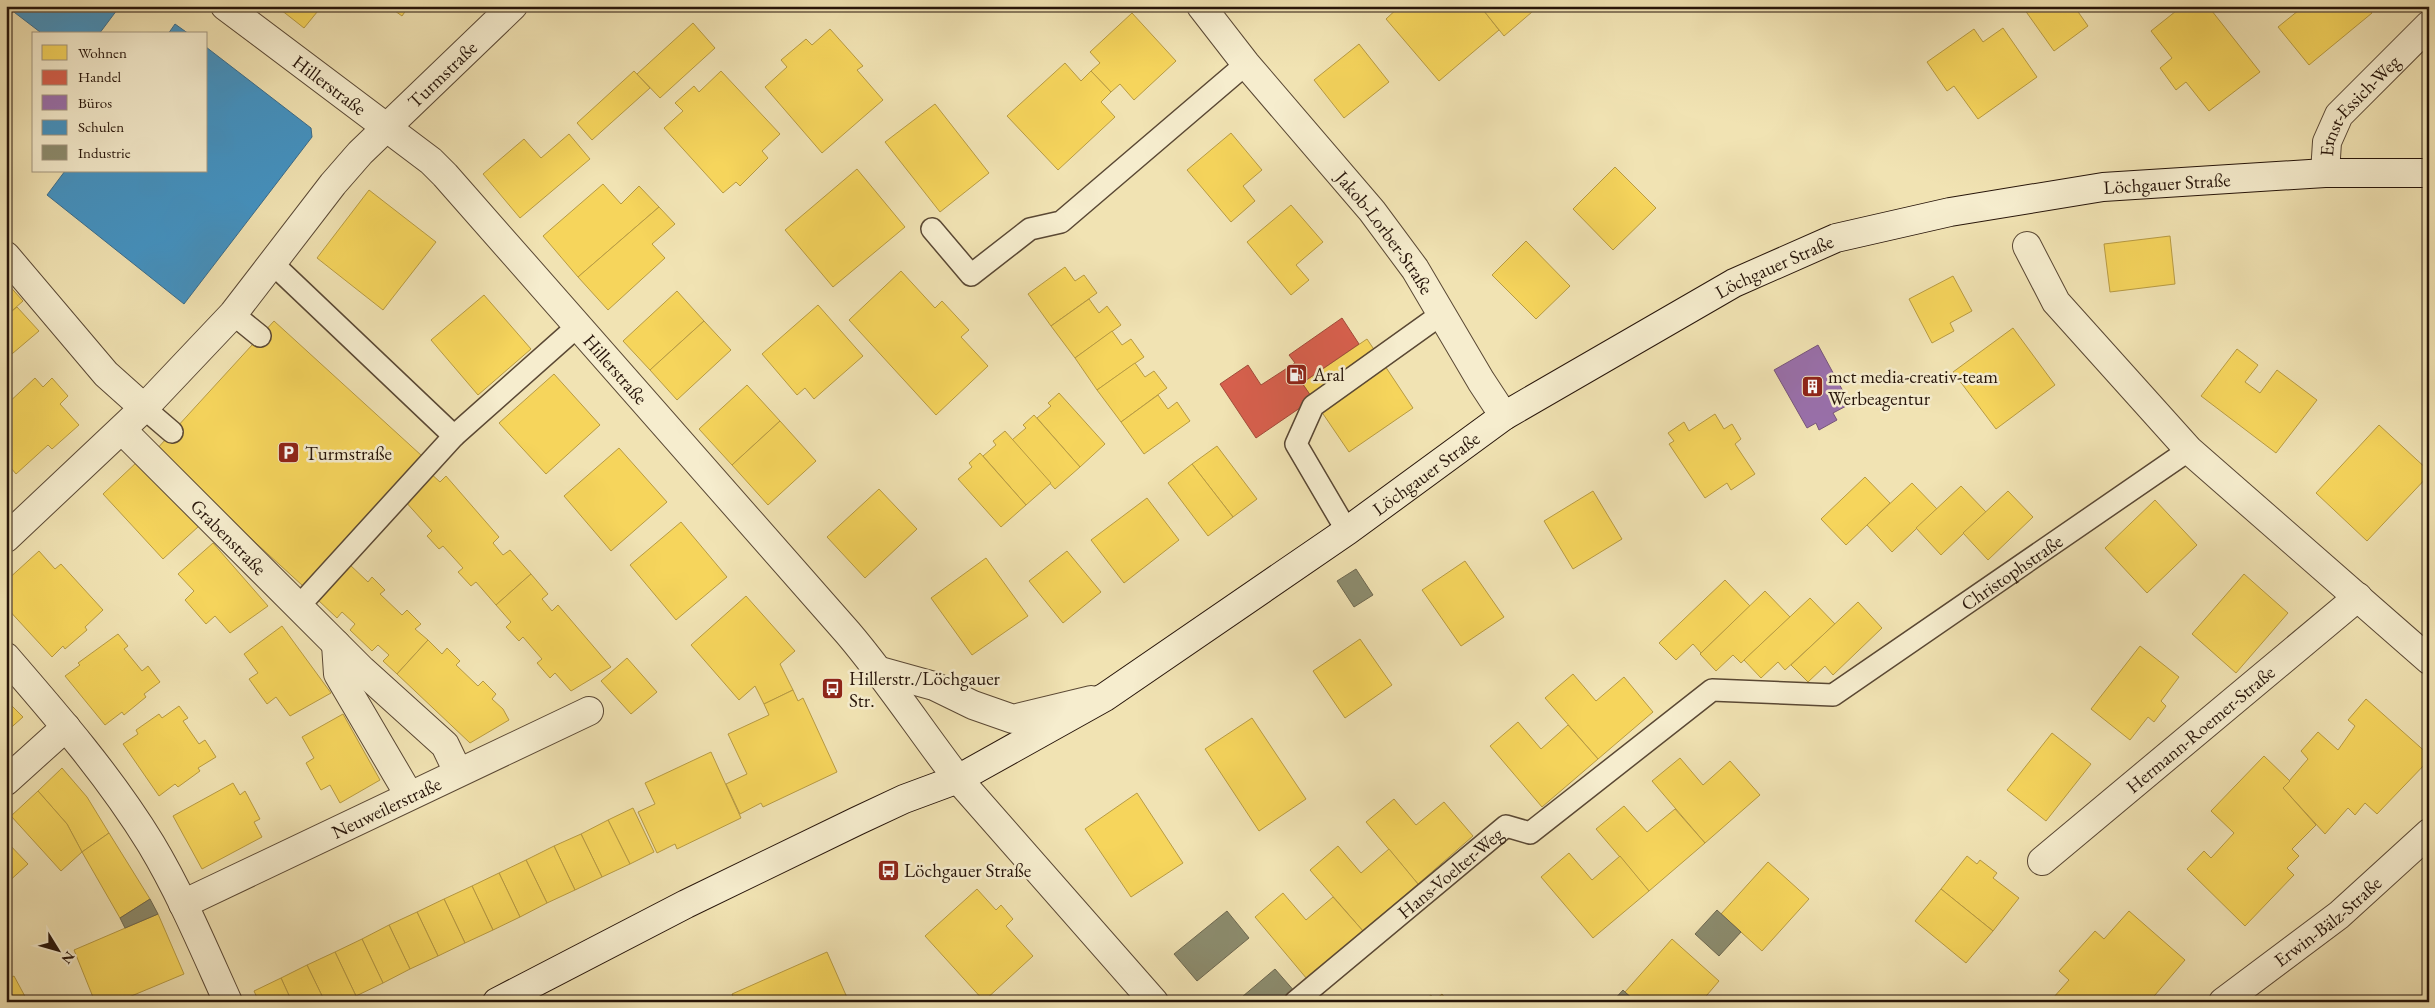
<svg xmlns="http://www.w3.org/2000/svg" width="2435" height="1008" viewBox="0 0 2435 1008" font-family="'EB Garamond',serif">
	<rect width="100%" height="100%" fill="#f1e3b3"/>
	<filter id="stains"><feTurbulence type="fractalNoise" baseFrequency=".004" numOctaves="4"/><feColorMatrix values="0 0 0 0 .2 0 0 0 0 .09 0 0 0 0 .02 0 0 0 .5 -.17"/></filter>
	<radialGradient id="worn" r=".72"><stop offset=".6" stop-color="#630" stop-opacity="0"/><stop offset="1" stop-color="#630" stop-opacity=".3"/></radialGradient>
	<g fill="#f6d55c" stroke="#b89b43">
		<polygon points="276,6 322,6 304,28"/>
		<polygon points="388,6 409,6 402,16"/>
		<polygon points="1400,6 1480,6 1499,30 1439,81 1386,19"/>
		<polygon points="1480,6 1539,6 1504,36"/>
		<polygon points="2022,6 2074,6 2088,26 2054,51"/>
		<polygon points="2172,6 2208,6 2260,72 2209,111 2186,82 2176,90 2160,68 2172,58 2151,31 2176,11"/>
		<polygon points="2304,6 2366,6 2372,13 2309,65 2278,27"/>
		<polygon points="1132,13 1176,61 1134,100 1120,84 1111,92 1091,71 1100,63 1090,52"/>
		<polygon points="693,23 715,48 660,98 637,74"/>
		<polygon points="2003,28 2037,77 1978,119 1954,86 1947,91 1927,62 1974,29 1983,42"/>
		<polygon points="830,29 863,66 857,70 883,100 822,153 765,87 787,67 781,60 806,39 812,45"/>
		<polygon points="1359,44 1389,82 1344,118 1314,80"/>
		<polygon points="1065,63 1081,81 1091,71 1111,92 1101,102 1115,117 1058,170 1007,116"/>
		<polygon points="634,71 650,88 592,140 577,123"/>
		<polygon points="721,71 780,134 762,151 768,158 740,186 736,182 723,193 664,128 683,111 675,103 694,86 699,92"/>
		<polygon points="935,104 989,173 940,212 885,142"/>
		<polygon points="1231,133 1262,170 1243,186 1255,201 1231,222 1187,170"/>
		<polygon points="569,134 590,159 520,218 483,174 524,139 541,158"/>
		<polygon points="1615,167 1656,208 1613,250 1573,209"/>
		<polygon points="857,169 905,227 833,287 785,230"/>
		<polygon points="603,184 621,204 639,186 659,207 578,277 543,236"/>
		<polygon points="369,190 436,242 383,310 317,258"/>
		<polygon points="1291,205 1323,242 1296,265 1309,280 1291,295 1247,242"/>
		<polygon points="659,207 675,224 652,244 665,258 608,310 578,277"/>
		<polygon points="2170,236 2175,284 2110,292 2104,244"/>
		<polygon points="1526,241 1570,286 1536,319 1492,275"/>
		<polygon points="1065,267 1075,281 1084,275 1097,293 1051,326 1028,294"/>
		<polygon points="901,271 935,308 942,301 969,330 961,337 988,366 936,415 849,320"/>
		<polygon points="1953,276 1972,311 1950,323 1954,331 1932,343 1909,299"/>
		<polygon points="6,282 23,301 6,316"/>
		<polygon points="677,291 704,321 650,370 623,341"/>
		<polygon points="484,295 531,349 478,395 431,340"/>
		<polygon points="1089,299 1099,313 1107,306 1121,325 1075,358 1051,326"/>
		<polygon points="818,305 863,356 814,399 805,388 797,395 762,354"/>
		<polygon points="17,307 39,331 6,359 6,316"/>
		<polygon points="274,321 422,456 303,586 155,451"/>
		<polygon points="704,321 731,350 677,400 650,370"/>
		<polygon points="2013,328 2055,385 1996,429 1953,372"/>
		<polygon points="1112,331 1122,345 1131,339 1144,357 1097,390 1075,358"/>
		<polygon points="1367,339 1413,408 1349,452 1302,383"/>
		<polygon points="2237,349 2258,365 2245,382 2260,393 2277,370 2317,400 2276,453 2201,396"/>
		<polygon points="1135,363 1145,377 1154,371 1167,388 1121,422 1097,390"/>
		<polygon points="554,374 600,425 546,474 499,423"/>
		<polygon points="35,378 43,387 52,378 68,396 60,404 79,425 52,449 48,445 16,474 11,468 6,472 6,405"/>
		<polygon points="747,385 780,421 732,465 699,429"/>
		<polygon points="1059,393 1105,444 1080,467 1037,418 1051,406 1048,403"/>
		<polygon points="1158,395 1168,409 1177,402 1190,421 1144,454 1121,422"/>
		<polygon points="1715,414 1724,429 1732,424 1741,439 1735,444 1755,474 1731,490 1727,483 1705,498 1669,444 1674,441 1668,433 1684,422 1689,431"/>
		<polygon points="1034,415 1080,467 1055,489 1012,440 1026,428 1023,425"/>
		<polygon points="780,421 816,461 768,505 732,465"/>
		<polygon points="2379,425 2429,471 2429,475 2367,541 2316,493"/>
		<polygon points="1005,431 1051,483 1026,505 983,456 996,445 993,441"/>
		<polygon points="1217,446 1257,499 1233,517 1192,464"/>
		<polygon points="619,448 667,502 611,551 564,496"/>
		<polygon points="980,453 1026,505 1001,527 958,479 972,467 969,463"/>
		<polygon points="138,461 199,526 163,559 103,494"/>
		<polygon points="1192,464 1233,517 1208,536 1168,483"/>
		<polygon points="429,472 440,482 446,476 499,537 493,543 503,555 510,550 531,574 496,605 476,582 471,586 458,572 463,568 443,546 439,549 427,536 432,531 404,500"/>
		<polygon points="1865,477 1890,503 1846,545 1821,519"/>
		<polygon points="1912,483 1937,509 1892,552 1867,525"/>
		<polygon points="1961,486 1986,512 1941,555 1916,528"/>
		<polygon points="879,489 917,529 865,578 827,537"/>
		<polygon points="1593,491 1622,539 1573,569 1544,521"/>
		<polygon points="2008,491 2033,517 1988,560 1963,533"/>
		<polygon points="1147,498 1179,540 1124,583 1091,540"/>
		<polygon points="2155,500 2197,545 2147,593 2105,548"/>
		<polygon points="681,522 727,577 676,620 630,565"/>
		<polygon points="213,543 268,606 230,633 215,616 206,624 185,600 194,591 178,574"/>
		<polygon points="39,551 55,569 61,564 103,610 85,627 87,630 65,649 63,646 52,657 6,607 6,581"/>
		<polygon points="1067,551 1101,592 1063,623 1029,581"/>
		<polygon points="986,558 1028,616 972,655 931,598"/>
		<polygon points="1465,561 1504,617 1461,646 1422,590"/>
		<polygon points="349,564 368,582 372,577 385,590 380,594 402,615 407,610 421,624 415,629 428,640 397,674 383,661 389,655 378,645 372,651 350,630 355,624 342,612 337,618 317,599"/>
		<polygon points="531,574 548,594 542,599 552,611 558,605 611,667 571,691 555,673 550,678 537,663 542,659 523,637 519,641 506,627 511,622 496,605"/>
		<polygon points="2244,574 2288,613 2236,673 2192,634"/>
		<polygon points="1725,580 1750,606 1701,653 1693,644 1676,660 1659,643"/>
		<polygon points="1765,591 1790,617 1741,663 1733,655 1716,671 1700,654"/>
		<polygon points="746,596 795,651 780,664 793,690 764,704 755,686 739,700 691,645"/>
		<polygon points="1810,598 1835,624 1785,670 1778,662 1761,678 1744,660"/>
		<polygon points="1858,602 1882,628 1833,675 1825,666 1808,682 1791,665"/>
		<polygon points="282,626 331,693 290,716 276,697 267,704 249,679 258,673 244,654"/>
		<polygon points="118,634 128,646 124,649 142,671 148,666 160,682 144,694 146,697 124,715 122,712 105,725 65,676 80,665 78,663"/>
		<polygon points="1360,639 1392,685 1345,718 1313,671"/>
		<polygon points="428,640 442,654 447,648 460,661 456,665 478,686 483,681 496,694 492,699 503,709 509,720 470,743 397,674"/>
		<polygon points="2140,646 2179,677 2161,701 2166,706 2154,722 2148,717 2130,740 2091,709"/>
		<polygon points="627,658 657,692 631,714 601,681"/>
		<polygon points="1573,674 1596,701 1624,677 1653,712 1598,759 1545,698"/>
		<polygon points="793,690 798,701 803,698 837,772 763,807 761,803 740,814 726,784 747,774 728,734 769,715 764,704"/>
		<polygon points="2366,699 2429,755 2429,760 2377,814 2365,803 2355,815 2348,808 2325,834 2283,788 2308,759 2301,751 2318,732 2338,750 2355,726 2348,720"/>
		<polygon points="6,700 23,717 6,732"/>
		<polygon points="179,706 188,718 183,721 199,744 205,740 216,757 198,768 200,771 178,787 175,784 159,796 123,744 138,734 136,730 159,714 162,718"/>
		<polygon points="343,714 380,780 340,803 330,785 321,790 306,763 314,758 302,737"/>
		<polygon points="1252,718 1306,799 1259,831 1205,749"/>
		<polygon points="1518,722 1541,749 1568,725 1598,759 1542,807 1490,746"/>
		<polygon points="2052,733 2091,764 2046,821 2007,790"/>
		<polygon points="711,752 741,818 677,849 675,844 657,853 638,812 655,804 645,783"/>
		<polygon points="2264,756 2290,781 2283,788 2316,825 2292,849 2299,856 2287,868 2294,875 2245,926 2187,869 2204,851 2211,858 2234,833 2211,811"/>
		<polygon points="1680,758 1703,785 1730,761 1760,795 1705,843 1652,781"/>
		<polygon points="62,768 87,797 109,833 82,852 67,824 38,791"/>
		<polygon points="233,783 240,795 245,791 260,819 254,822 262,837 202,869 173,816"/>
		<polygon points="38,791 67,824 82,852 61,871 11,816"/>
		<polygon points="1137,793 1183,863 1131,897 1085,829"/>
		<polygon points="1394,799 1416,825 1444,802 1473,836 1418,884 1366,822"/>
		<polygon points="1624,806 1647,832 1675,809 1705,843 1649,891 1596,829"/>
		<polygon points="633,808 654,852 630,864 608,820"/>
		<polygon points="608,820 630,864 602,877 581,834"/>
		<polygon points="109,833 150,899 120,918 82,852"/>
		<polygon points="581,834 602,877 575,890 554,846"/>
		<polygon points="6,841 28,864 6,884"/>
		<polygon points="554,846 575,890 547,903 526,860"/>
		<polygon points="1338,846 1361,873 1389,849 1418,884 1363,931 1310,870"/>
		<polygon points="1569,853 1592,880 1620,856 1649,891 1593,938 1541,877"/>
		<polygon points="1967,856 1977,864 1980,860 1997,873 1993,878 2019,898 1993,931 1941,889"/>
		<polygon points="526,860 547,903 520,917 499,873"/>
		<polygon points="1768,862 1809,899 1762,951 1721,914"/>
		<polygon points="499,873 520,917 493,930 472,886"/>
		<polygon points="472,886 493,930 465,943 444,899"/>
		<polygon points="977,889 996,910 1001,905 1013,919 1006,926 1033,956 984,1001 925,936"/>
		<polygon points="1941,889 1993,931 1966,963 1915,921"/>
		<polygon points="1283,893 1306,920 1333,897 1363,931 1307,979 1255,917"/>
		<polygon points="444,899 465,943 438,956 417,912"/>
		<polygon points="2129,911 2185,960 2149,1002 2058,1002 2053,998 2069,980 2059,971 2095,931 2104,939"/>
		<polygon points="417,912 438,956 410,969 389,925"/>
		<polygon points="158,914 184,974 117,1002 95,1002 74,950"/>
		<polygon points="389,925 410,969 383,983 362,939"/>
		<polygon points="362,939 383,983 356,996 335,952"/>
		<polygon points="1672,939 1719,981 1701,1002 1636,1002 1625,992"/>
		<polygon points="335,952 356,996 343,1002 325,1002 307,965"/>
		<polygon points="827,952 849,1002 735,1002 732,994"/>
		<polygon points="307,965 325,1002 292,1002 281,978"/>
		<polygon points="14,976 28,1002 6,1002 6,980"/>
		<polygon points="281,978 292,1002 259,1002 254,991"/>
		<polygon points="1442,994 1448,1002 1422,1002 1431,995 1435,1000"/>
	</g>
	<polygon fill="#d6604d" stroke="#a24a39" points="1342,318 1359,344 1302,383 1313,399 1256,438 1220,384 1248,365 1261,385 1295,363 1289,355"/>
	<polygon fill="#9970ab" stroke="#77557b" points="1818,345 1850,404 1833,413 1837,420 1819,430 1816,423 1807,428 1774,370"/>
	<g fill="#4393c3" stroke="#3b6d8c">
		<polygon points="6,6 120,6 99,34 39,34 40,32"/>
		<polygon points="175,24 189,34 168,34"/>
		<polygon points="206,47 311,128 312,137 184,304 47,195 65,171 206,171"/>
	</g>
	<g fill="#8c8c6e" stroke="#6e6850">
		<polygon points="1356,569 1373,595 1354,607 1337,581"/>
		<polygon points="150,899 158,914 125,928 120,918"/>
		<polygon points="1717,910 1741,932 1719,956 1695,934"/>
		<polygon points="1227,911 1249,938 1197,981 1174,954"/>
		<polygon points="1275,969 1296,993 1285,1002 1236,1002"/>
		<polygon points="1623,990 1625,992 1636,1002 1612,1002"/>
	</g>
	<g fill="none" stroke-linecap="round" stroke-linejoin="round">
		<defs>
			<g id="service">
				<polyline points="932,229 971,275 1030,229 1061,222 1246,64"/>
				<polyline points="272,263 454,436"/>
				<polyline points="233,314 260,336"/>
				<polyline points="144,408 172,432"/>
				<polyline points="1347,531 1296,444 1313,406 1443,313"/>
				<polyline points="299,606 454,436 579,325"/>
				<path id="s1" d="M 1295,1002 L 1506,826 L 1530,833 L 1712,690 L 1833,695 L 2189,450"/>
			</g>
			<g id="minor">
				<path id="s2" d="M 1201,6 L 1246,64 L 1372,211 L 1415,269 L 1481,381 L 1504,416"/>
				<path id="s3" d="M 2325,173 L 2327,142 L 2339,115 L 2429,25"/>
				<polyline points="2027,246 2056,302 2189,450 2429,660"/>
				<polyline points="6,256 106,374 144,408"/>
				<path id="s4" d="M 122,430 L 362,670 L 445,745 L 458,772"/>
				<path id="s5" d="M 6,538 L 144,408 L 233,314 L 333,184 L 360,153 L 513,6"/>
				<polyline points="336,644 338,674 409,795"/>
				<path d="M 6,657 C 58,717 110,777 151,844 C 181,894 204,949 228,1002"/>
				<polyline points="958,779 1154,1002"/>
				<polyline points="6,781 66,727"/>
				<path id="s6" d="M 2042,861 L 2358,597"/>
				<path id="s7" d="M 183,904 L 589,711"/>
				<path id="s8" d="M 2223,1002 L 2339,915 L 2429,833"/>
			</g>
			<g id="tertiary">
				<path id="s9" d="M 225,6 L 431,161 L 445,175 L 848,633 C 888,680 921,731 958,779"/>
				<polyline points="880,671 934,686 973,705 1013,719 1091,700"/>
			</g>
			<g id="secondary">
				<path id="s10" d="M 497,1002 L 686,904 L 857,821 L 904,799 L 958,779 L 1105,697 L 1347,531 L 1504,416 L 1734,283 L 1836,238 L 1950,212 L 2103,187 L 2325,173 L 2429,173"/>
			</g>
		</defs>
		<use href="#service" stroke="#5a4834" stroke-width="24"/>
		<use href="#minor" stroke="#5a4834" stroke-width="30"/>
		<use href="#tertiary" stroke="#5a4834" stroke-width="30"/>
		<use href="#secondary" stroke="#27150a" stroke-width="30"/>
		<use href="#service" stroke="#f6edce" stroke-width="21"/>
		<use href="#minor" stroke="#f6edce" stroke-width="28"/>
		<use href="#tertiary" stroke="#f6edce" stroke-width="28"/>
		<use href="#secondary" stroke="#f6edce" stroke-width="28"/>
	</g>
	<defs>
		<symbol id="fuel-square" viewBox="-11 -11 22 22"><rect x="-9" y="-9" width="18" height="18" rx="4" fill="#8f2418" stroke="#f6edce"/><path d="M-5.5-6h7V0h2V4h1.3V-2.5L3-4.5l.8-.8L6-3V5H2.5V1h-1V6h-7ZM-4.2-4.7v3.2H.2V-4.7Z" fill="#fff"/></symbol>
		<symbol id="building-square" viewBox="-11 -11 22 22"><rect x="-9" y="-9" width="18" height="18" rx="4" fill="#8f2418" stroke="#f6edce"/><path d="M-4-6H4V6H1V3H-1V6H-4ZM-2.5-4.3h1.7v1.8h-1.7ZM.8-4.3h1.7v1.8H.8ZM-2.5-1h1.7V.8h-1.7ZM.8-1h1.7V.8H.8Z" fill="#fff"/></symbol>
		<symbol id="parking-square" viewBox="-11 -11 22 22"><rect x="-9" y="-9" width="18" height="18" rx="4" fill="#8f2418" stroke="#f6edce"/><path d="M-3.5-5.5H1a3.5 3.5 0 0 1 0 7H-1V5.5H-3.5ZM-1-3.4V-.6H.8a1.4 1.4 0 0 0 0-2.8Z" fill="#fff"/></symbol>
		<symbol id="bus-square" viewBox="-11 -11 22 22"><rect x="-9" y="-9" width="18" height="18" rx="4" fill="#8f2418" stroke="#f6edce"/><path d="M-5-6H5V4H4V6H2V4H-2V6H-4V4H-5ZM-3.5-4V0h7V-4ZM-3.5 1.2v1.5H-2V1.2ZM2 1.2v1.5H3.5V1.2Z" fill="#fff"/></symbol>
	</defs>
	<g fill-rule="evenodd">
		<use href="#fuel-square" x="1284" y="362" width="25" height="25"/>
		<use href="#building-square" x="1800" y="374" width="25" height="25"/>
		<use href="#parking-square" x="276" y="440" width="25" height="25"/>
		<use href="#bus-square" x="820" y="676" width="25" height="25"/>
		<use href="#bus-square" x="876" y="858" width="25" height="25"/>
	</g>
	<g text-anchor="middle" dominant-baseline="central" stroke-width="5" stroke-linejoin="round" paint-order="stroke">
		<g font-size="19" fill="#27150a" stroke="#f6edce">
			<text stroke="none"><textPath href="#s5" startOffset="638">Turmstraße</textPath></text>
			<text stroke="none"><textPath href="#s9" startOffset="131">Hillerstraße</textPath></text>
			<text stroke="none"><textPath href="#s3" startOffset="79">Ernst-Essich-Weg</textPath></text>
			<text stroke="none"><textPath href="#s10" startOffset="1882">Löchgauer Straße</textPath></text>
			<text stroke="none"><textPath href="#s2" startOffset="292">Jakob-Lorber-Straße</textPath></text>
			<text stroke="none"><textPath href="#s10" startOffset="1478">Löchgauer Straße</textPath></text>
			<text stroke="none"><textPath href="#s9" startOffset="536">Hillerstraße</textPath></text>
			<text stroke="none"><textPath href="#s10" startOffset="1072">Löchgauer Straße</textPath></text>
			<text stroke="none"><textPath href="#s4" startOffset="151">Grabenstraße</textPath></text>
			<text stroke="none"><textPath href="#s1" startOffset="869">Christophstraße</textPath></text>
			<text stroke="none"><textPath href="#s6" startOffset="206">Hermann-Roemer-Straße</textPath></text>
			<text stroke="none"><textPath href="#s7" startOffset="225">Neuweilerstraße</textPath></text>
			<text stroke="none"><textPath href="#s1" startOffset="202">Hans-Voelter-Weg</textPath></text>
			<text stroke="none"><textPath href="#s8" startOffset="132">Erwin-Bälz-Straße</textPath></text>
		</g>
		<g font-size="19" fill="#27150a" stroke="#f6edce" text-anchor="start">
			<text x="1313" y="374">Aral</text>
			<text x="1828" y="376">mct media-creativ-team<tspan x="1828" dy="22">Werbeagentur</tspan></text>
			<text x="305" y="453">Turmstraße</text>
			<text x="849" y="678">Hillerstr./Löchgauer<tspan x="849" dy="22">Str.</tspan></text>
			<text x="904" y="870">Löchgauer Straße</text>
		</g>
	</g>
	<rect width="2435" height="1008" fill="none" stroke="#f1e3b3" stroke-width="25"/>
	<rect x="8" y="8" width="2420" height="993" fill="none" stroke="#27150a" stroke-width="2.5"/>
	<rect x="12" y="12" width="2410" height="983" fill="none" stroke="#27150a"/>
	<rect x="32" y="32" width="175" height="140" fill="#f6edce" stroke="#a39780"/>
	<rect x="42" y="45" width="25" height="15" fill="#f6d55c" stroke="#a39780"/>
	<text x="78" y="58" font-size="15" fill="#27150a">Wohnen</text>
	<rect x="42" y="70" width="25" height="15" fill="#d6604d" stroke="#a39780"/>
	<text x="78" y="82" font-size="15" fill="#27150a">Handel</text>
	<rect x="42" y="95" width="25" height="15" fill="#9970ab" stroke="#a39780"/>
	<text x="78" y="108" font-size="15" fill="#27150a">Büros</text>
	<rect x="42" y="120" width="25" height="15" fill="#4393c3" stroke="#a39780"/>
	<text x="78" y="132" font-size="15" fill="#27150a">Schulen</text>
	<rect x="42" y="145" width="25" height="15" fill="#8c8c6e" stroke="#a39780"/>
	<text x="78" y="158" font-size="15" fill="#27150a">Industrie</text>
	<g transform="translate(58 950) rotate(127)" stroke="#f6edce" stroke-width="4" paint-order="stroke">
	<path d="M0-4L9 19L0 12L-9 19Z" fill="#27150a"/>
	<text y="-8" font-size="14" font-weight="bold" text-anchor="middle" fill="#27150a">N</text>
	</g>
	<rect width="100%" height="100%" filter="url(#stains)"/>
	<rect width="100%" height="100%" fill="url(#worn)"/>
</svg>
